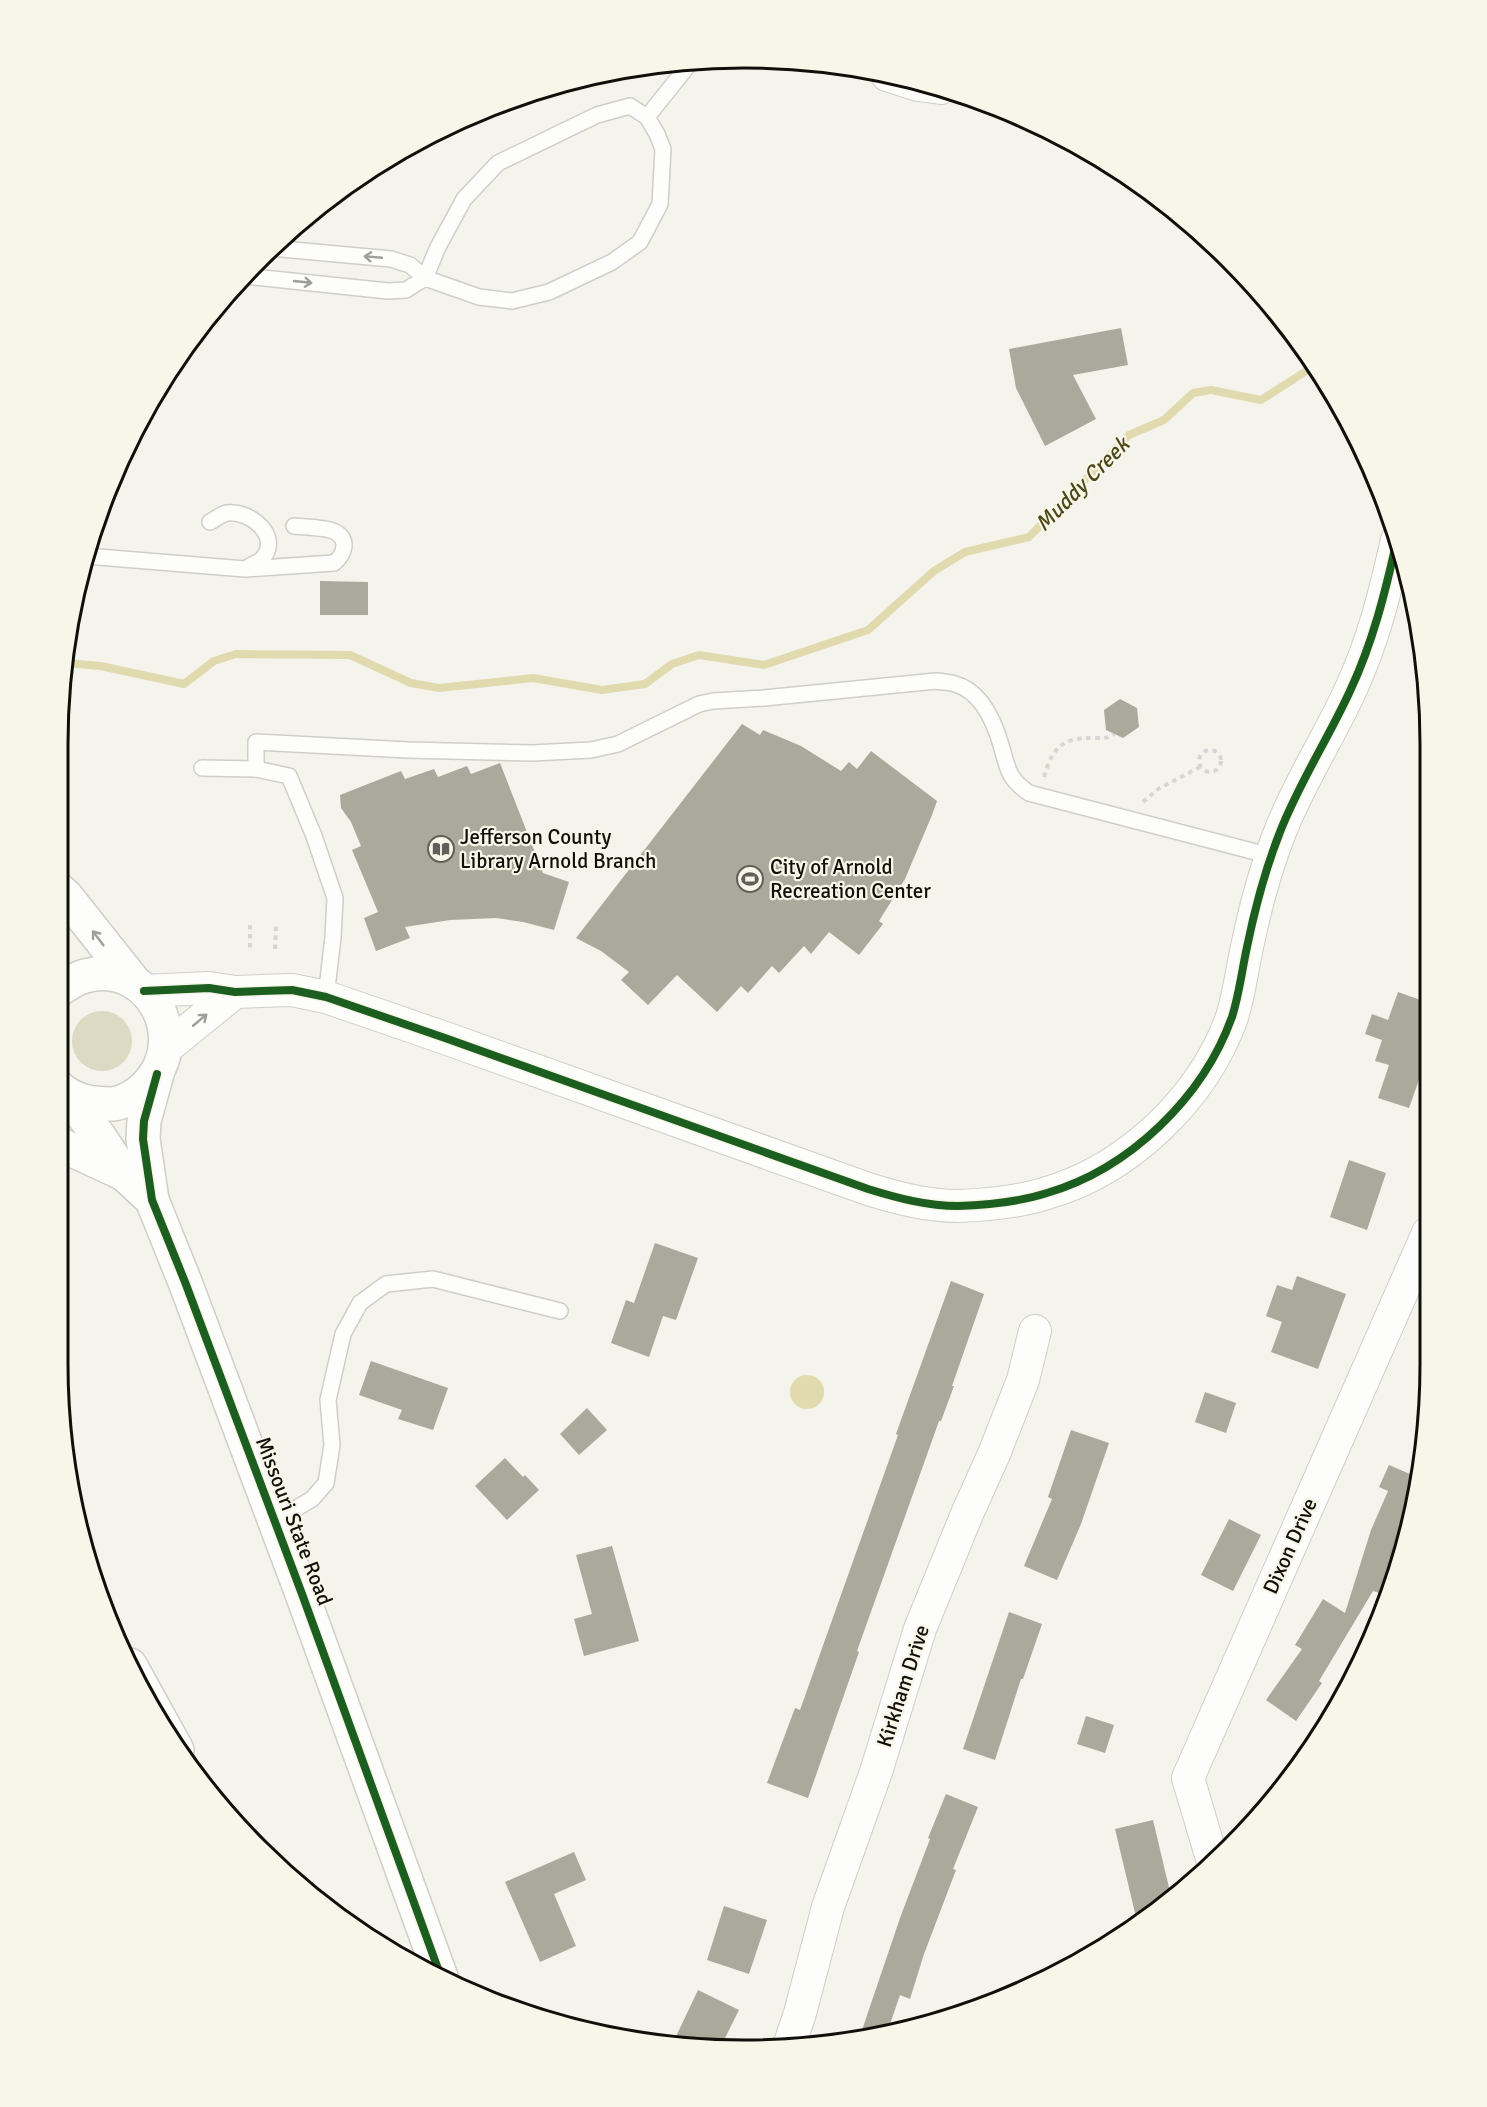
<svg xmlns="http://www.w3.org/2000/svg" width="1487" height="2107" viewBox="0 0 1487 2107" font-family="Signika,sans-serif">
	<rect width="100%" height="100%" fill="#f4f3ec"/>
	<circle fill="#dddac3" cx="102" cy="1041" r="30"/>
	<circle fill="#e0daae" cx="807" cy="1392" r="17"/>
	<g fill="none" stroke-linecap="round" stroke-linejoin="round">
		<polyline stroke="#e0daae" stroke-width="8" points="65,663 101,666 184,684 214,661 236,654 350,655 411,683 439,688 533,678 602,690 645,684 672,664 699,655 764,665 868,630 934,571 965,552 1029,537 1129,435 1164,420 1193,393 1211,390 1261,400 1311,368"/>
	</g>
	<g fill="#aba99b">
		<polygon points="1121,328 1128,365 1073,375 1096,419 1045,446 1016,388 1009,349"/>
		<polygon points="320,581 368,582 368,615 320,615"/>
		<polygon points="1120,699 1137,708 1139,727 1123,738 1106,730 1104,710"/>
		<polygon points="742,724 760,735 763,730 801,746 841,771 849,762 857,769 871,751 937,801 932,815 905,879 879,921 883,924 859,955 829,932 811,954 804,946 779,973 772,966 748,993 741,986 717,1012 677,975 648,1005 621,980 629,972 601,951 576,938"/>
		<polygon points="500,763 543,873 569,882 554,930 523,922 496,918 450,920 405,927 410,938 376,951 364,918 378,912 352,850 361,846 351,822 341,808 340,795 401,771 405,779 434,769 438,777 467,766 471,774"/>
		<polygon points="1398,992 1426,1002 1426,1064 1422,1078 1420,1077 1409,1108 1378,1098 1389,1065 1375,1061 1382,1040 1365,1034 1372,1014 1388,1020"/>
		<polygon points="1349,1160 1386,1173 1367,1230 1330,1217"/>
		<polygon points="655,1243 698,1258 676,1320 663,1316 649,1357 611,1343 626,1300 634,1303"/>
		<polygon points="1297,1276 1346,1294 1318,1369 1271,1352 1282,1322 1266,1316 1277,1285 1292,1290"/>
		<polygon points="951,1281 984,1294 952,1386 954,1386 941,1421 939,1421 857,1651 859,1652 808,1798 767,1783 795,1708 800,1710 898,1435 896,1434"/>
		<polygon points="371,1361 448,1388 433,1430 398,1419 402,1410 359,1395"/>
		<polygon points="1205,1392 1236,1403 1226,1433 1195,1422"/>
		<polygon points="587,1408 607,1430 579,1455 560,1434"/>
		<polygon points="1071,1430 1109,1443 1081,1524 1057,1580 1024,1566 1052,1499 1048,1497"/>
		<polygon points="505,1458 523,1477 525,1475 539,1490 507,1520 475,1486"/>
		<polygon points="1389,1465 1417,1477 1408,1533 1398,1563 1386,1595 1373,1591 1319,1681 1322,1683 1296,1721 1266,1700 1302,1649 1295,1645 1323,1599 1345,1613 1371,1530 1388,1491 1379,1487"/>
		<polygon points="1229,1519 1261,1535 1233,1591 1201,1575"/>
		<polygon points="612,1546 639,1641 584,1656 574,1619 592,1614 576,1555"/>
		<polygon points="1009,1612 1042,1624 1023,1679 1021,1679 995,1760 963,1749"/>
		<polygon points="1086,1716 1114,1725 1105,1753 1077,1744"/>
		<polygon points="946,1794 978,1807 953,1869 956,1870 924,1954 910,1999 900,1995 887,2033 859,2039 900,1918 930,1839 928,1838"/>
		<polygon points="1153,1820 1171,1896 1151,1910 1135,1913 1115,1829"/>
		<polygon points="574,1852 586,1880 554,1894 576,1946 540,1962 505,1882"/>
		<polygon points="724,1906 767,1920 749,1974 707,1960"/>
		<polygon points="698,1990 739,2010 721,2046 672,2045"/>
	</g>
	<g fill="none" stroke-linecap="round" stroke-linejoin="round">
		<defs>
			<g id="lane">
				<polyline points="647,117 691,62"/>
				<polyline points="245,276 388,291 406,290 425,278 438,247 464,199 498,163 597,115 630,106 647,117 657,134 663,149 660,204 640,242 612,262 549,292 512,301 479,297 425,278 410,265 391,259 271,248"/>
				<path d="M 210,522 C 216,519 221,514 227,513 C 252,510 284,539 260,561 C 256,563 251,565 247,568"/>
				<path d="M 86,556 L 245,569 L 334,563 C 345,554 350,538 333,531 C 324,527 304,527 294,526"/>
				<polyline points="202,768 256,769 289,776 314,836 335,898 333,937 326,997"/>
				<path d="M 256,769 L 256,742 L 408,750 L 532,753 L 591,750 L 618,744 L 699,704 L 713,701 L 764,698 L 936,681 C 942,682 949,682 955,684 C 981,691 994,721 1001,745 C 1008,768 1007,778 1029,793 L 1271,856"/>
				<polyline points="275,1521 312,1499 326,1483 332,1445 328,1400 343,1334 360,1303 386,1284 433,1279 560,1311"/>
			</g>
			<g id="street">
				<polyline points="887,75 918,85 941,88"/>
				<path d="M 144,991 L 209,988 L 235,992 L 292,990 L 326,997 L 445,1038 L 868,1189 C 897,1198 927,1206 958,1206 C 988,1205 1019,1202 1047,1193 C 1129,1169 1203,1098 1232,1017 C 1239,995 1242,970 1247,947 C 1255,908 1265,870 1280,832 C 1299,783 1328,739 1350,691 C 1373,642 1385,593 1397,540"/>
				<polyline points="166,1048 235,992"/>
				<polyline points="1213,1862 1188,1778 1428,1233"/>
				<polyline points="788,2049 800,2013 828,1907 876,1772 920,1629 967,1514 994,1454 1023,1380 1035,1331"/>
			</g>
			<g id="secondary">
				<polyline points="57,888 66,896 135,983"/>
				<polyline points="157,1074 144,1121 143,1139 152,1200 185,1282 302,1594 441,1977"/>
				<path d="M 57,1086 C 73,1101 90,1104 112,1104 C 124,1103 139,1094 147,1085 C 192,1038 149,959 85,976 C 74,979 66,985 57,991"/>
				<polyline points="67,1095 99,1136 124,1174 152,1200"/>
				<polyline points="57,1143 124,1174"/>
			</g>
			<polyline id="highway" points="130,1665 177,1750"/>
		</defs>
		<use href="#lane" stroke="#cfcec8" stroke-width="18"/>
		<use href="#street" stroke="#cfcec8" stroke-width="34"/>
		<use href="#secondary" stroke="#cfcec8" stroke-width="36"/>
		<use href="#highway" stroke="#cfcec8" stroke-width="36"/>
		<g stroke="#d6d6d4" stroke-width="4" stroke-dasharray="4.5 4.5" stroke-linecap="butt">
			<circle cx="1210" cy="761" r="11"/>
			<path d="M 1044,777 C 1053,746 1063,737 1096,738 C 1103,738 1108,739 1114,734"/>
			<polyline points="1143,802 1158,789 1200,767"/>
			<polyline points="250,925 250,948"/>
			<polyline points="275,949 276,926"/>
		</g>
		<use href="#lane" stroke="#fdfdfc" stroke-width="15"/>
		<use href="#street" stroke="#fdfdfc" stroke-width="32"/>
		<use href="#secondary" stroke="#fdfdfc" stroke-width="33"/>
		<use href="#highway" stroke="#fdfdfc" stroke-width="33"/>
		<defs>
			<g id="cycleway">
				<path d="M 144,991 L 209,988 L 235,992 L 292,990 L 326,997 L 445,1038 L 868,1189 C 897,1198 927,1206 958,1206 C 988,1205 1019,1202 1047,1193 C 1129,1169 1203,1098 1232,1017 C 1239,995 1242,970 1247,947 C 1255,908 1265,870 1280,832 C 1299,783 1328,739 1350,691 C 1373,642 1385,593 1397,540"/>
				<polyline points="157,1074 144,1121 143,1139 152,1200 185,1282 302,1594 441,1977"/>
			</g>
		</defs>
		<use href="#cycleway" stroke="#f8f6e8" stroke-width="11"/>
		<use href="#cycleway" stroke="#1b5e20" stroke-width="8"/>
	</g>
	<defs><path id="oneway-shaft" d="M-6 0H5M1.5-3L5.5 0L1.5 3" fill="none" stroke-width="1.6" stroke-linecap="round" stroke-linejoin="round" transform="scale(1.5)"/></defs>
	<g stroke="#9e9e9b">
		<use href="#oneway-shaft" transform="translate(373 257) rotate(-175)"/>
		<use href="#oneway-shaft" transform="translate(303 282) rotate(6)"/>
		<use href="#oneway-shaft" transform="translate(98 938) rotate(-127)"/>
		<use href="#oneway-shaft" transform="translate(200 1020) rotate(-40)"/>
	</g>
	<defs>
		<symbol id="library-ring" viewBox="-11 -11 22 22"><circle r="9.5" fill="#f8f6e8" stroke="#605f59" stroke-width="1.5"/><path d="M-6-4Q-3-5.5-.7-3.5V5Q-3 3-6 4ZM6-4Q3-5.5 .7-3.5V5Q3 3 6 4Z" fill="#605f59"/></symbol>
		<symbol id="stadium-ring" viewBox="-11 -11 22 22"><circle r="9.5" fill="#f8f6e8" stroke="#605f59" stroke-width="1.5"/><path d="M0-5a6.5 5 0 1 0 0 10a6.5 5 0 1 0 0-10ZM-3.5-1.8h7v3.6h-7Z" fill="#605f59"/></symbol>
	</defs>
	<g fill-rule="evenodd">
		<use href="#library-ring" x="426" y="834" width="30" height="30"/>
		<use href="#stadium-ring" x="735" y="864" width="30" height="30"/>
	</g>
	<g text-anchor="middle" dominant-baseline="central" stroke-width="4.5" stroke-linejoin="round" paint-order="stroke">
		<g font-size="21" fill="#100f0a" stroke="#f8f6e8" text-anchor="start">
			<text x="460" y="837">Jefferson County<tspan x="460" dy="24">Library Arnold Branch</tspan></text>
			<text x="770" y="867">City of Arnold<tspan x="770" dy="24">Recreation Center</tspan></text>
		</g>
		<g font-size="21" fill="#100f0a" stroke="#f8f6e8">
			<text transform="translate(294 1521) rotate(69)">Missouri State Road</text>
			<text transform="translate(1290 1546) rotate(-66)">Dixon Drive</text>
			<text transform="translate(903 1686) rotate(-72)">Kirkham Drive</text>
		</g>
		<g font-size="22" font-style="italic" fill="#4d4619" stroke="#f8f6e8">
			<text transform="translate(1082 484) rotate(-45)">Muddy Creek</text>
		</g>
	</g>
	<path d="M0 0H1487V2107H0ZM744 68H744A676 676 0 0 1 1420 744V1364A676 676 0 0 1 744 2040H744A676 676 0 0 1 68 1364V744A676 676 0 0 1 744 68Z" fill="#f8f6e8" fill-rule="evenodd"/>
	<path fill="none" stroke="#100f0a" stroke-width="3" d="M744 68H744A676 676 0 0 1 1420 744V1364A676 676 0 0 1 744 2040H744A676 676 0 0 1 68 1364V744A676 676 0 0 1 744 68Z"/>
</svg>
